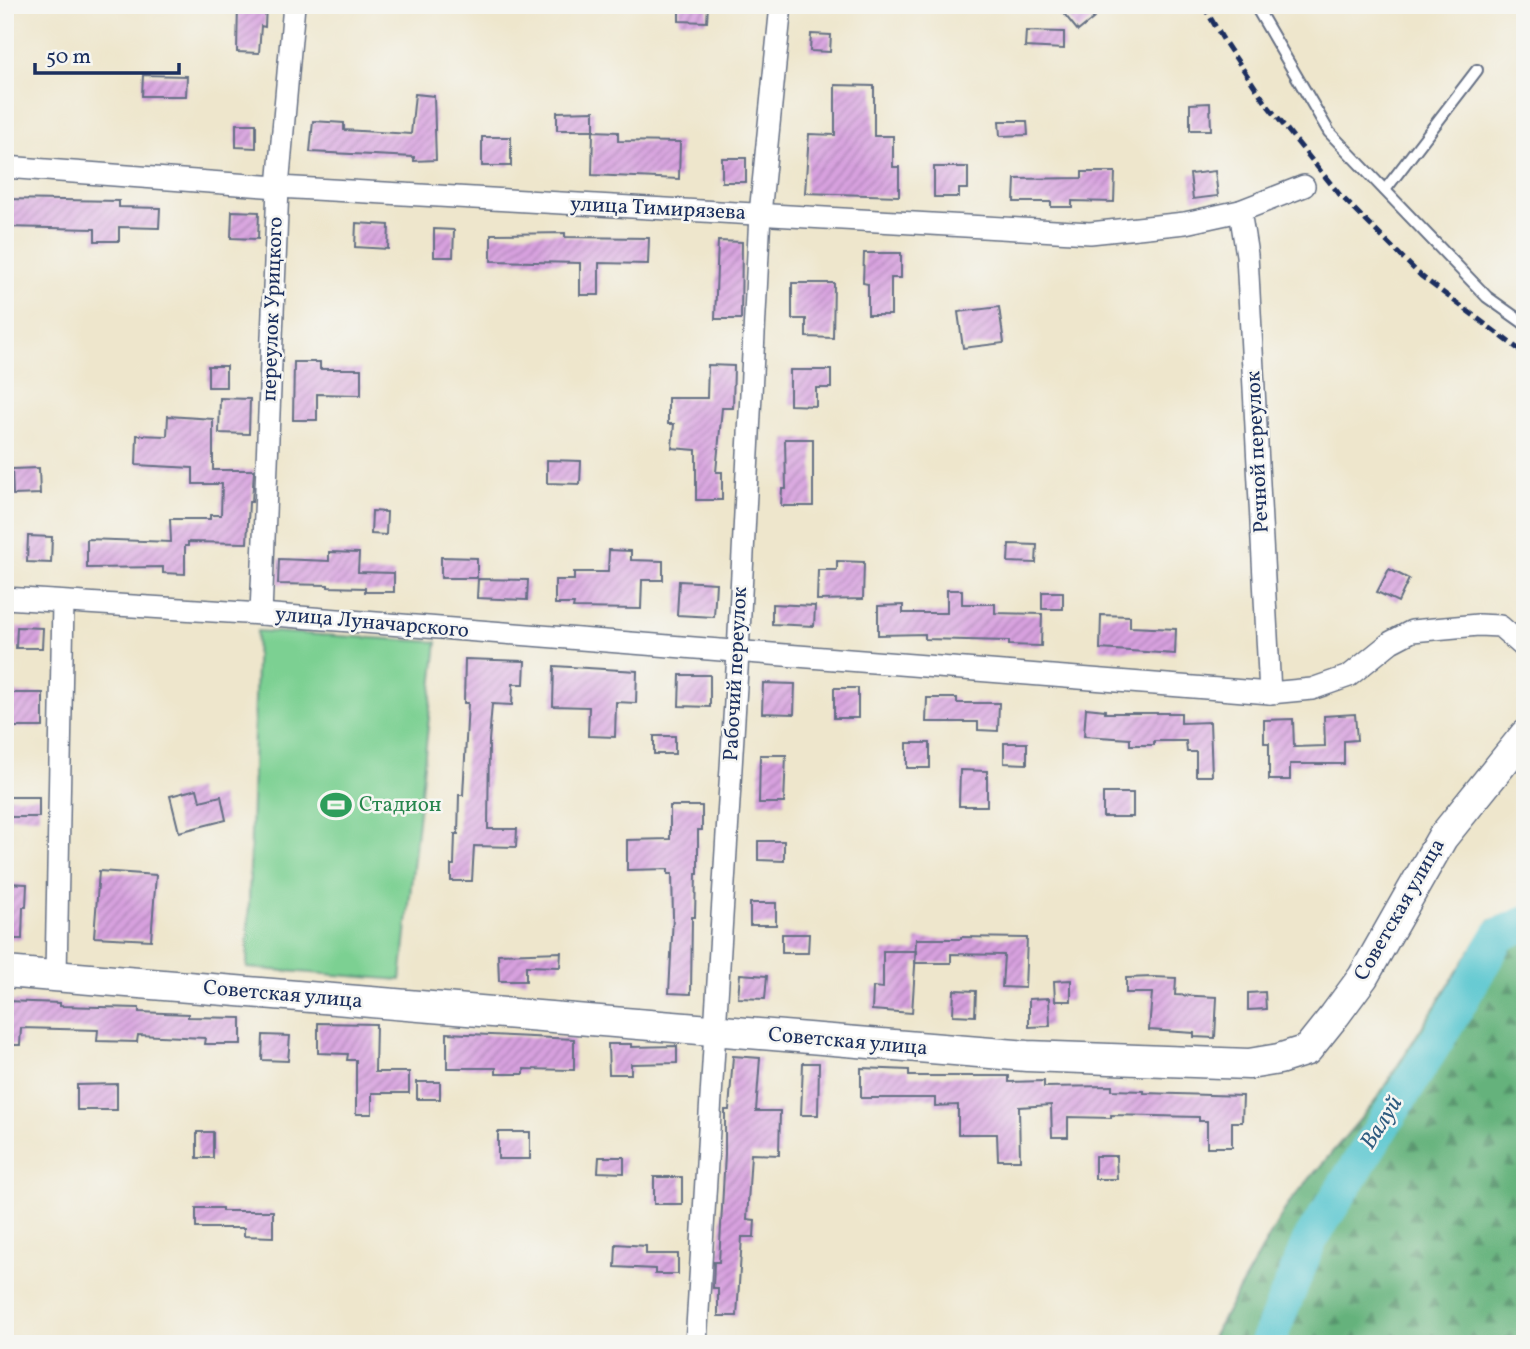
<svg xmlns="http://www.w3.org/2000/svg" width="1530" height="1349" viewBox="0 0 1530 1349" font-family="Vollkorn,serif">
	<defs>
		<pattern id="forest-firs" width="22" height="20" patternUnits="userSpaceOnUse" patternTransform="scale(1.75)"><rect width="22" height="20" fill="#65b27c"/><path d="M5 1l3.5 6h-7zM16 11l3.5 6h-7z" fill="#529169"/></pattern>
		<pattern id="building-hatch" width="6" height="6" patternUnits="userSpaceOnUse" patternTransform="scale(1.75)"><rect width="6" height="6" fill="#d8a1df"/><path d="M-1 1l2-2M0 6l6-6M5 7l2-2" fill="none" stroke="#ae84b8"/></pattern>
	</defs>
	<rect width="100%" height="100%" fill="#f6f6f2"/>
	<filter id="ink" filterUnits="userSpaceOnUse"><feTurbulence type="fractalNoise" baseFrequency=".0143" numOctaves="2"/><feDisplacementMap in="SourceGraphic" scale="14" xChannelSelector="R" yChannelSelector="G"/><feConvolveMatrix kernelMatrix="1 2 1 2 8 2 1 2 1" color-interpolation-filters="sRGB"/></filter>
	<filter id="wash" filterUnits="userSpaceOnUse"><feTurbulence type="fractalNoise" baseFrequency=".00686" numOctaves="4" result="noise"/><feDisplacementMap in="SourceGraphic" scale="28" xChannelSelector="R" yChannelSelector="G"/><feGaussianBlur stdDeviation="1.57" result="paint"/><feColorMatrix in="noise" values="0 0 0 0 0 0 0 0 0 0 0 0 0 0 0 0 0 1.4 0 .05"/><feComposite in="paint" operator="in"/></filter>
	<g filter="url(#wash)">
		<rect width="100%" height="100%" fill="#eee6cc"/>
		<polygon fill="url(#forest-firs)" stroke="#40706d" stroke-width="2" points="1525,907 1525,1344 1208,1344 1288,1204 1374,1103 1489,921"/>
		<polygon fill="#7cd092" stroke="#4c8078" stroke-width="2" points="257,631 437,642 401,980 247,968"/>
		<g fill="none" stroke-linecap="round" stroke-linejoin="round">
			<polyline stroke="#59c6cf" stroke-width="35" points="1267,1344 1310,1240 1447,1024 1499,935 1525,924"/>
		</g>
		<g id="blocks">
			<g fill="url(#building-hatch)">
				<polygon points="238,5 266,5 265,27 261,26 259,53 237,52"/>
				<polygon points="679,5 708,5 707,22 679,21"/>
				<polygon points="1057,5 1083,5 1094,18 1078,31"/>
				<polygon points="1026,31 1064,32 1064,49 1025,47"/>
				<polygon points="811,34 831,35 830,52 810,51"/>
				<polygon points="143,75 187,76 186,96 142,96"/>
				<polygon points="835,85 874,86 874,136 893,136 893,167 899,167 899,196 805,193 809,134 835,135"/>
				<polygon points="415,94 434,96 436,160 414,161 414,157 310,152 313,121 344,123 344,130 411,134"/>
				<polygon points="1210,103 1211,130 1190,130 1190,104"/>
				<polygon points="594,111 594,130 557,130 557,112"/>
				<polygon points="999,121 1027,121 1028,135 1000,136"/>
				<polygon points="236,124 256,124 256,148 236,147"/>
				<polygon points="593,131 618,132 618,141 680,142 679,179 592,175"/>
				<rect x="482" y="137" width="29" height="29"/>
				<rect x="722" y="158" width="24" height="24"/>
				<polygon points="934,167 968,167 968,189 959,189 959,197 934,197"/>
				<polygon points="1215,171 1218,196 1193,199 1190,174"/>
				<polygon points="1082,172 1115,172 1114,202 1072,201 1072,207 1051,207 1051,202 1014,202 1015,179 1082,178"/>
				<polygon points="5,199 119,201 119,207 160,208 159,228 119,227 119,241 95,241 95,229 5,227"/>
				<polygon points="232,211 259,212 258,239 231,238"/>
				<polygon points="356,223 389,225 388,249 355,247"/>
				<polygon points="434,229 454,230 453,257 434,257"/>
				<polygon points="565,233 565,237 649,238 648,264 599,263 599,295 580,295 580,263 491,261 491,234"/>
				<polygon points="718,241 742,242 741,319 715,319"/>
				<polygon points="864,253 901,253 901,278 891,278 891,315 868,315 868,284 863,283"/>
				<polygon points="792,283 834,283 833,338 806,337 806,319 792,319"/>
				<polygon points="999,307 1004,343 963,348 958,312"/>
				<polygon points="294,362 320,362 320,369 361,369 361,395 317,394 317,420 293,420"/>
				<polygon points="708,365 734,366 733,408 722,408 716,472 722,472 722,500 696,500 696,450 672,448 674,424 668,424 668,398 707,398"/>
				<rect x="208" y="366" width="18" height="21"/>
				<polygon points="790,370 831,370 831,388 816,388 816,406 790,405"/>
				<polygon points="220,398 250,399 249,434 219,433"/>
				<polygon points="168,416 213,419 213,470 254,470 252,502 249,502 247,543 188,542 188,546 185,546 185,574 163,573 163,567 87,568 87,539 171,542 170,519 210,519 210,515 221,515 222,484 193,484 193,468 136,465 137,435 167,436"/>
				<polygon points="785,439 813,439 813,506 781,506 782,489 786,489"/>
				<polygon points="547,460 581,461 580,484 547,483"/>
				<polygon points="39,468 40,494 13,495 12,469"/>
				<polygon points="372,511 387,512 386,535 371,534"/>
				<polygon points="28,536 52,537 51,563 27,562"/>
				<polygon points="1009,544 1037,545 1036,563 1008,562"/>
				<polygon points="609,550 631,551 631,560 663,561 663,580 642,580 641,609 573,608 574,604 555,604 555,580 574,580 574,572 608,572"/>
				<polygon points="329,552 359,553 358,572 394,573 394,592 365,592 365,588 328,587 328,585 278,584 279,559 329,561"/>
				<polygon points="441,557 477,558 477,578 441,578"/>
				<polygon points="837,561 864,562 863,599 817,600 818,570 837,570"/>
				<polygon points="1389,569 1409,579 1398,602 1377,592"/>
				<polygon points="478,579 528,580 527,600 477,598"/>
				<polygon points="679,581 716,583 714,617 677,615"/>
				<polygon points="947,590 962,590 962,604 995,604 995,613 1042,614 1041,646 1009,645 1009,641 925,639 925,634 878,635 878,606 903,605 903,613 947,613"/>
				<rect x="1042" y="592" width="21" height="17"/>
				<polygon points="772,604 815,606 814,626 772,624"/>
				<polygon points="1101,615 1130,616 1130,627 1176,629 1175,654 1100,649"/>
				<polygon points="17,627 43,628 42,648 16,648"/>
				<polygon points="465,659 525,661 524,684 513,684 512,705 492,704 489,741 488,829 517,829 516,847 474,846 472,881 451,881 451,865 454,865 455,834 458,834 459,795 463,795 468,703 464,703"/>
				<polygon points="554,666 637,671 636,703 616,702 615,737 588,736 589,707 553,706"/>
				<polygon points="680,675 710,675 710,707 679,706"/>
				<polygon points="763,683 795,684 794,714 762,713"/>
				<rect x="834" y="688" width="24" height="30"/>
				<rect x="5" y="693" width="38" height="34"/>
				<polygon points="927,698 957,698 957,703 999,703 998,731 978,730 978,722 926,722"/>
				<polygon points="1086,708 1105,710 1105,713 1181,713 1181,723 1210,722 1212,776 1196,776 1196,752 1187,752 1186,741 1154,741 1154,745 1130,745 1130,739 1084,736"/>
				<polygon points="1355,714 1357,740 1344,741 1344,764 1290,764 1290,780 1269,780 1269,743 1264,743 1264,720 1293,719 1294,747 1325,746 1324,716"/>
				<rect x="654" y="736" width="21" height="18"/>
				<rect x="907" y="743" width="23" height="25"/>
				<polygon points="1004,743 1027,743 1027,764 1004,763"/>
				<polygon points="760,755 786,755 784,803 759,803"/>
				<polygon points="960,770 987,771 987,806 959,806"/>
				<polygon points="197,789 200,801 221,796 226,820 179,832 170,796"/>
				<rect x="1103" y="793" width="30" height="24"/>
				<rect x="9" y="797" width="30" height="20"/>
				<polygon points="670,806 702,806 702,830 698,830 698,874 696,874 695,917 692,917 691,994 669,993 673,917 672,874 668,874 668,869 627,870 627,840 670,839"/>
				<polygon points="758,841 784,841 784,861 758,860"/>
				<polygon points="99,871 156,875 151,940 94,937"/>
				<polygon points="6,883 27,884 26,907 23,907 22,939 5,939"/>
				<rect x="750" y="903" width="26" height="22"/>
				<polygon points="782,934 809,934 808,953 782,953"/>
				<polygon points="961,937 1027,938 1025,988 1002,987 1004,955 951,954 951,963 915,963 916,939 961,939"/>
				<polygon points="883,951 916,951 912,1013 872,1010 873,987 883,988"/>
				<polygon points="561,952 560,967 526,966 526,981 499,981 498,954"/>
				<polygon points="740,974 767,976 765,999 738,998"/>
				<polygon points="1153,977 1176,978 1175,995 1217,997 1215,1038 1194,1037 1194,1033 1149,1030 1152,993 1126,993 1126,978"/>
				<polygon points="1071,980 1071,1001 1055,1001 1054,981"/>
				<polygon points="954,990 976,991 975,1016 953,1015"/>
				<polygon points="1265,992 1266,1009 1248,1010 1248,993"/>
				<polygon points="1049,998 1050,1026 1029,1027 1029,999"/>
				<polygon points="5,1001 60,1003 60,1006 139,1008 139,1012 188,1014 188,1017 241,1018 241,1044 204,1044 205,1038 138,1035 137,1042 97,1041 98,1030 21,1028 20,1045 5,1045"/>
				<polygon points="318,1023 376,1024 375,1072 409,1072 409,1093 372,1093 372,1114 356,1114 356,1060 347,1060 348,1054 318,1053"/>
				<polygon points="447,1033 574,1039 574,1070 524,1069 524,1074 496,1074 496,1068 447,1068"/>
				<polygon points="263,1035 290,1036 288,1061 262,1060"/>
				<polygon points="608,1044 631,1044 631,1047 677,1046 677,1063 631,1064 631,1074 609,1074"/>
				<polygon points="733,1056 760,1058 756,1111 780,1111 779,1155 751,1154 747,1219 755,1220 754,1237 742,1237 737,1316 718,1316 718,1288 713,1288 714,1262 719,1262 725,1154 725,1110 729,1110"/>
				<polygon points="803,1063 819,1063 818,1115 801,1115"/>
				<polygon points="861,1068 909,1070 909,1076 1009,1076 1009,1082 1044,1081 1044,1087 1112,1086 1112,1090 1144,1091 1144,1093 1243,1096 1242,1122 1232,1122 1232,1147 1207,1147 1207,1121 1199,1121 1199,1117 1111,1115 1111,1118 1068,1117 1068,1137 1052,1137 1051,1105 1019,1107 1020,1160 998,1160 997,1134 958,1134 958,1105 935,1106 935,1098 861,1098"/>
				<rect x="417" y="1082" width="23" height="17"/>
				<polygon points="117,1084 117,1110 77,1110 77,1085"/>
				<rect x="197" y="1132" width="16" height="26"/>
				<rect x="498" y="1132" width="32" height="27"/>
				<polygon points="1095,1156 1116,1156 1117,1179 1095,1179"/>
				<polygon points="599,1157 624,1157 624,1173 598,1172"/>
				<rect x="654" y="1177" width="28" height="27"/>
				<polygon points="196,1208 222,1208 222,1211 273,1211 273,1237 244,1236 244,1228 196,1228"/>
				<polygon points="616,1244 646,1246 646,1254 678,1254 678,1274 655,1274 655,1269 615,1267"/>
			</g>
		</g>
	</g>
	<g filter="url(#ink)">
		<use href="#blocks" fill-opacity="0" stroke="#656f84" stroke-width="2"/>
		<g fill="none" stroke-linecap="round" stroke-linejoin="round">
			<defs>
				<g id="lane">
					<polyline points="1255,5 1329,132 1487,297 1525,324"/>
					<polyline points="1385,190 1477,70"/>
				</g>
				<g id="street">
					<polyline points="5,167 278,187 1090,233 1185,223 1240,211 1304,186"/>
					<polyline points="1240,211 1247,255 1270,693"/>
					<polyline points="5,598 261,614 1270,693 1312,689 1349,676 1391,642 1412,631 1478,625 1500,626 1525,648"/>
					<polyline points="261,614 278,187 294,5"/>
					<polyline points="56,975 63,602"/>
					<polyline points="696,1344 738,653 760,214 781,5"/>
				</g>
				<polyline id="secondary" points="5,972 1027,1056 1249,1064 1279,1059 1307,1050 1335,1015 1363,977 1442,838 1525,735"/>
			</defs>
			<use href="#lane" stroke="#656f84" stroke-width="14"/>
			<use href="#street" stroke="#656f84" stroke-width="24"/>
			<use href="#secondary" stroke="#656f84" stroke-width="33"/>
			<use href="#lane" stroke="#fff" stroke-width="10"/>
			<use href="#street" stroke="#fff" stroke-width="21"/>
			<use href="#secondary" stroke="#fff" stroke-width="30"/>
			<polyline stroke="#1b2f5e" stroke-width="5" stroke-dasharray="10 5" stroke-linecap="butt" points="1203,5 1224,41 1268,106 1340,195 1421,276 1525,354"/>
		</g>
	</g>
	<defs>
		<symbol id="stadium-bare" viewBox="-9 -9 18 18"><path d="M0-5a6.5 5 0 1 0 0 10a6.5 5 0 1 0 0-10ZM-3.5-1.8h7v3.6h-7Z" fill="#2e9e5b" stroke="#f6f6f2" stroke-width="2.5" paint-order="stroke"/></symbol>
	</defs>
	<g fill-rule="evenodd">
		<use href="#stadium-bare" x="314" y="783" width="44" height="44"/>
	</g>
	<g text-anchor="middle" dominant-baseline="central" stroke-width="5" stroke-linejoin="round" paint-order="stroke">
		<g font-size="21" fill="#1b2f5e" stroke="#f6f6f2">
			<text transform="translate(658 209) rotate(3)">улица Тимирязева</text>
			<text transform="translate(273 309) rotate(-88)">переулок Урицкого</text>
			<text transform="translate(1258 452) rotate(-93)">Речной переулок</text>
			<text transform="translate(372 623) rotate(5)">улица Луначарского</text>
			<text transform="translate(736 674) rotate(-87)">Рабочий переулок</text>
			<text transform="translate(1400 910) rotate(-60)">Советская улица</text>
			<text transform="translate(283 995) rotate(5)">Советская улица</text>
			<text transform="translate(848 1042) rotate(5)">Советская улица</text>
		</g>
		<g font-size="21" fill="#27864d" stroke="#f6f6f2" text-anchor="start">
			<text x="359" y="805">Стадион</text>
		</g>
		<g font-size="23" font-style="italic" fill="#2e5c80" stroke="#f6f6f2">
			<text transform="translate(1382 1123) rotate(-58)">Валуй</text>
		</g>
	</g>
	<rect width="1530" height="1349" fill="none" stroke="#f6f6f2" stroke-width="28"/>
	<path d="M35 63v10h144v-10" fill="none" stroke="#1b2f5e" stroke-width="3.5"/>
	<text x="46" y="63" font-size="21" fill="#1b2f5e" stroke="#f6f6f2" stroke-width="5" paint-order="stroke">50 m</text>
</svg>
